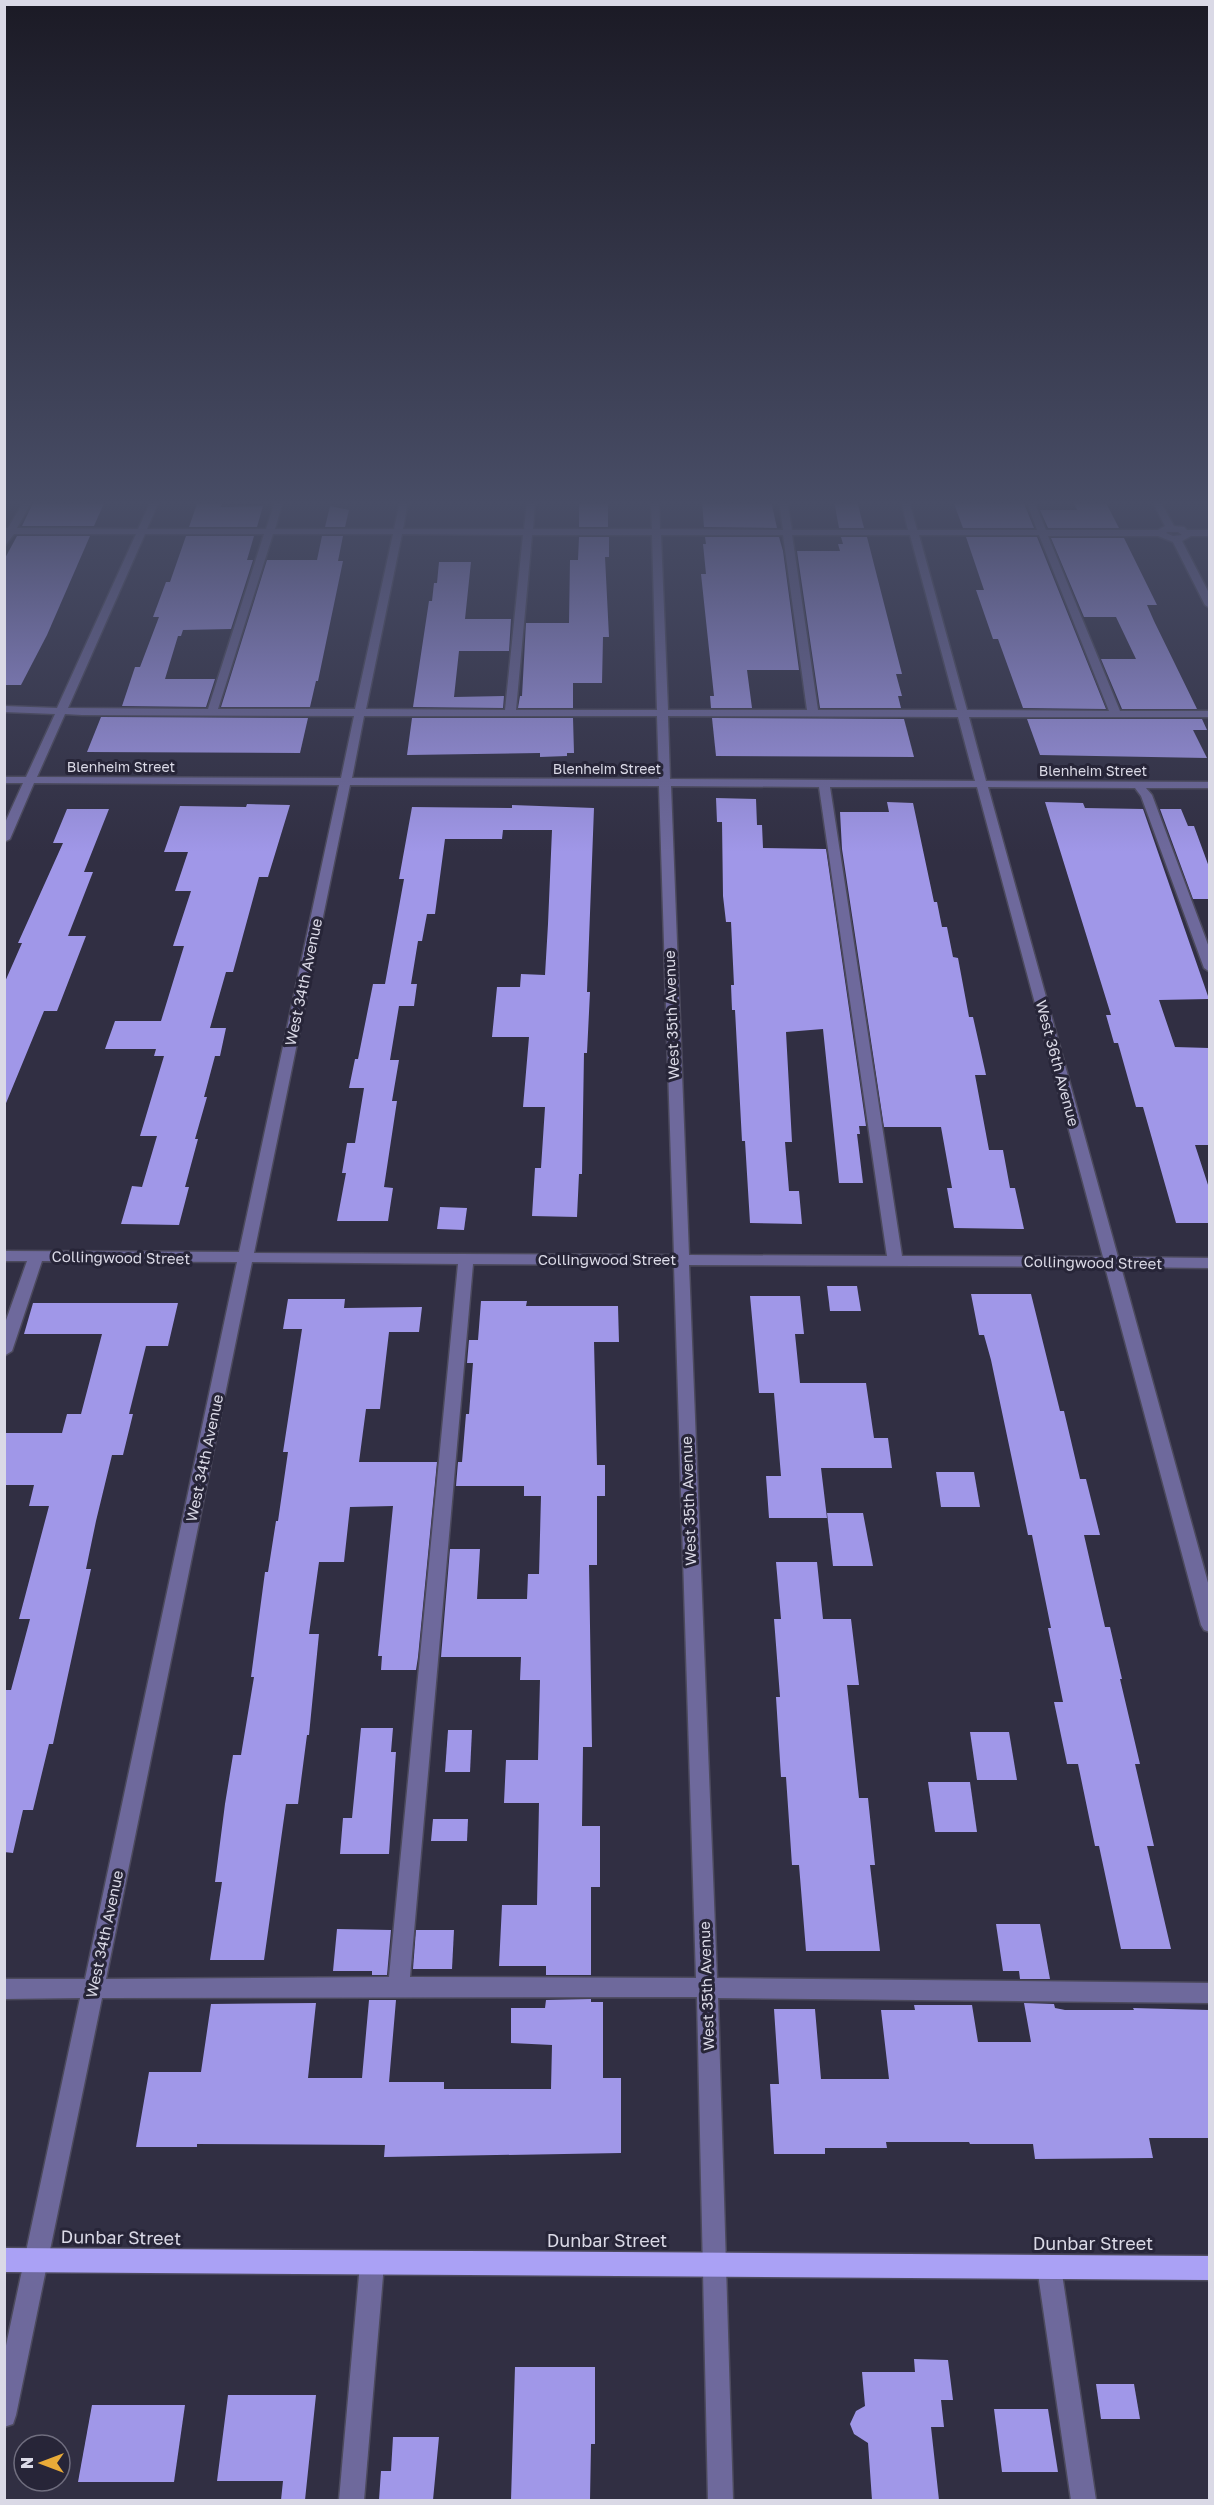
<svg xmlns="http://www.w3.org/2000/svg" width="1214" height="2505" viewBox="0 0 1214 2505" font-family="'Golos Text',sans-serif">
	<rect width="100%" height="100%" fill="#312f43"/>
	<g fill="#a097e8">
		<polygon points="34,501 105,501 94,526 22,526"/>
		<polygon points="198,501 223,501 221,507 263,506 257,527 189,527"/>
		<rect x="579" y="501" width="29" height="26"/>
		<polygon points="702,501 771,501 777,528 704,527"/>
		<polygon points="834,501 857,501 864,528 839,528"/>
		<polygon points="953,501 1023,501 1034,528 963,528"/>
		<polygon points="1073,501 1105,501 1119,528 1048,528 1040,510 1077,510"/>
		<polygon points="330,506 349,510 345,527 325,527"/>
		<polygon points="17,536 90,536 47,635 21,685 4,685 4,560"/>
		<polygon points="186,536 254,536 247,560 253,560 231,629 183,630 181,636 178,636 165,679 215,679 206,707 122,706 135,667 140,667 159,617 153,617 166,582 170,582"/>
		<polygon points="322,536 343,536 338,561 343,561 318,681 316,681 310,707 221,707 267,560 317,560"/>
		<polygon points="579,537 609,537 609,557 605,557 609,637 603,637 602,683 573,683 573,708 518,708 520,696 522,696 526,623 569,623 570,560 578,560"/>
		<polygon points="705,537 779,537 783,551 799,670 747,670 752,708 711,708 710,696 714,696 701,574 706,574 703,544 706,544"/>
		<polygon points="841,537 867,537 902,674 896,674 902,696 898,696 901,708 820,708 797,551 840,551 838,544 843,544"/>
		<polygon points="966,537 1037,537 1106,709 1023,708 998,639 993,639 976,590 984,590"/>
		<polygon points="1051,538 1124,538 1157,605 1147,605 1154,621 1197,709 1122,709 1101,659 1136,659 1116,617 1084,617"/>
		<polygon points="439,562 471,562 465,619 511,619 509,651 459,651 454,697 504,696 503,708 413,707 429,601 432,601 434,583 437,583"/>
		<polygon points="101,717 308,718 300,753 87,752"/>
		<polygon points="412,718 573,718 574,753 567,753 567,756 540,757 540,753 407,755"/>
		<polygon points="712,718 904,719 914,757 716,756"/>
		<polygon points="1027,719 1202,719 1207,730 1193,730 1207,758 1040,755"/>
		<polygon points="716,798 756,799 757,825 762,825 763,848 826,849 866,1126 859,1126 860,1134 857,1134 863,1183 839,1183 823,1029 786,1032 792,1142 785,1142 789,1191 799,1191 802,1224 750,1223 745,1141 742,1141 735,1010 732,1010 731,985 734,985 731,922 726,922 723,896 722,822 717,822"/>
		<polygon points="887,802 913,803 934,902 937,902 942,927 947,927 953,957 958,958 969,1017 973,1017 980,1048 986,1075 975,1075 989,1150 1003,1150 1010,1188 1015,1188 1024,1229 954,1228 947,1188 952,1188 941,1127 884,1127 842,849 840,812 889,812"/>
		<polygon points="1045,802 1083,803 1085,808 1143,809 1209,999 1159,1000 1175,1047 1209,1048 1209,1145 1195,1145 1209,1188 1209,1223 1176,1223 1143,1107 1136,1107 1118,1043 1114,1043 1106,1015 1111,1015"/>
		<polygon points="247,804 290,805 268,877 259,877 233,972 226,972 210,1028 226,1028 220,1056 215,1056 204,1097 207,1097 195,1139 198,1139 185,1187 189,1187 179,1225 121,1224 132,1186 142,1187 157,1136 140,1136 164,1056 154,1056 156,1049 105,1049 115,1021 161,1021 184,946 173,946 191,891 175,891 188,852 164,852 180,806 246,807"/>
		<polygon points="512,805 594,808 587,992 590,992 587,1053 584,1053 582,1174 579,1174 577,1217 532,1216 535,1168 541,1168 545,1107 523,1107 529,1037 492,1037 497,987 520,987 521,974 545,975 548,924 552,830 503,830 502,839 445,839 435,914 427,914 422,941 418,941 411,984 417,984 414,1006 399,1006 390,1060 399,1060 392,1101 397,1101 384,1187 393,1188 388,1221 337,1221 346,1173 342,1173 347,1143 355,1143 364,1088 349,1088 355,1059 358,1059 373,984 385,984 404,879 399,879 412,807 512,808"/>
		<polygon points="67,809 109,809 84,872 93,872 68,936 86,936 57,1011 44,1011 4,1108 4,984 22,943 18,943 63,843 53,843"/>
		<polygon points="1160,809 1181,809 1188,826 1194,826 1209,867 1209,899 1193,899"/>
		<polygon points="440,1207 467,1208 464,1230 437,1229"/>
		<polygon points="827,1286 857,1286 861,1311 830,1311"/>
		<polygon points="971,1294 1031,1294 1060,1411 1064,1411 1080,1479 1086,1479 1100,1535 1084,1535 1105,1627 1110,1627 1122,1679 1120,1679 1140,1764 1135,1764 1154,1846 1147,1846 1171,1949 1121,1949 1099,1846 1095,1846 1078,1764 1067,1764 1054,1702 1063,1702 1048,1628 1051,1628 1032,1535 1028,1535 991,1360 984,1335 979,1335"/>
		<polygon points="750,1296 800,1296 804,1334 795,1334 800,1383 866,1383 874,1438 888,1438 892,1468 821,1468 827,1518 769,1518 766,1476 781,1476 774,1393 759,1393"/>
		<polygon points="288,1299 345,1299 344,1308 422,1307 419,1332 389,1332 380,1409 366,1409 359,1462 437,1462 418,1657 416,1670 381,1670 382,1656 378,1656 393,1506 350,1507 344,1562 319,1562 309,1634 319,1634 309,1735 307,1735 298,1804 286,1804 264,1960 210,1960 222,1882 215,1882 225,1804 233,1755 241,1755 254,1677 251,1677 265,1572 268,1572 276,1521 278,1521 288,1452 283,1452 302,1329 283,1329"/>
		<polygon points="481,1301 527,1301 526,1306 618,1306 619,1342 594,1342 597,1465 605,1465 605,1496 597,1496 597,1565 589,1565 592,1747 583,1747 582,1826 600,1826 600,1887 591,1887 591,1975 546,1975 546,1966 499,1966 502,1905 537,1905 539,1803 504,1803 506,1760 538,1760 540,1680 520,1680 521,1657 441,1657 450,1549 480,1549 477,1599 527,1599 528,1574 539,1574 541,1496 524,1496 524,1486 456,1486 458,1462 462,1462 466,1414 469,1414 473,1363 467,1363 469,1340 478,1340"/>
		<polygon points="33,1303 178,1303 168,1346 146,1346 129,1414 133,1414 123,1455 112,1455 96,1521 86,1569 91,1569 53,1744 49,1744 33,1810 23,1810 13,1853 4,1852 4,1690 11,1690 30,1619 19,1619 49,1506 29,1506 34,1485 4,1485 4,1433 62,1433 67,1414 81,1414 102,1334 24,1334"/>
		<polygon points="936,1472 974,1472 980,1507 941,1507"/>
		<polygon points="827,1513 863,1513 873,1566 833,1566"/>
		<polygon points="776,1562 817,1562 823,1619 851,1619 859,1685 847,1685 859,1798 868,1798 875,1865 870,1865 880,1951 806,1951 799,1865 792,1865 786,1777 781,1777 776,1697 780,1697 774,1619 781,1619"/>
		<polygon points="361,1728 393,1728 391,1752 396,1752 389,1854 340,1854 343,1818 352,1818"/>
		<polygon points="448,1730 472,1730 470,1772 445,1772"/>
		<polygon points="970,1732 1009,1732 1017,1780 977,1780"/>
		<polygon points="928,1782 970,1782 977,1832 935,1832"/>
		<polygon points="433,1819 468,1819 467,1841 431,1841"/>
		<polygon points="996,1924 1040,1924 1050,1979 1020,1979 1019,1971 1003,1971"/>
		<polygon points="337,1929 391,1930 387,1975 372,1975 372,1971 333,1971"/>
		<polygon points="416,1930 454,1930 452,1969 413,1969"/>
		<polygon points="591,1999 591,2002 603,2002 603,2078 621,2078 621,2153 384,2157 385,2145 197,2144 197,2147 136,2147 149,2072 201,2072 211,2004 316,2003 308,2078 362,2078 369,2000 396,2000 389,2082 444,2082 444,2089 551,2089 552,2045 511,2043 511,2008 545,2008 546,2000"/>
		<polygon points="1024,2003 1054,2004 1055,2008 1065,2010 1134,2010 1133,2008 1209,2010 1209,2138 1149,2138 1153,2158 1035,2159 1033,2144 970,2144 969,2142 886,2142 887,2148 825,2148 825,2154 774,2154 770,2084 779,2084 774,2009 815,2009 821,2079 889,2079 881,2010 915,2010 914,2005 972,2005 978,2042 1031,2042"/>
		<polygon points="914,2359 948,2360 953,2400 941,2400 944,2427 931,2427 939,2500 872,2500 868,2443 854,2434 850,2424 856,2411 865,2406 862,2372 915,2372"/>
		<polygon points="515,2367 595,2367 595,2444 591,2444 590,2500 511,2500"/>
		<polygon points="1096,2384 1134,2384 1140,2419 1101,2419"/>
		<polygon points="228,2395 316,2395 305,2500 281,2500 283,2481 217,2481"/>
		<polygon points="92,2405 185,2405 174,2482 78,2482"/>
		<polygon points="994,2409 1048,2409 1058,2472 1002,2472"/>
		<polygon points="393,2437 439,2437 433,2500 379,2500 381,2471 391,2471"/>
	</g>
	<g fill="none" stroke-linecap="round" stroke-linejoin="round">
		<defs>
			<g id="minor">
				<path d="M 24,501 L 32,501 L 17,528 L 138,529 L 151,501 L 159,501 L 147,529 L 266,529 L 275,501 L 283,501 L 275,529 L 394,529 L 400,501 L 408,501 L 403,529 L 524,529 L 527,501 L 535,501 L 533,529 L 652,529 L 651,501 L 659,501 L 660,529 L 783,530 L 779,501 L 787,501 L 792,530 L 908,530 L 901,501 L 909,501 L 917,530 L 1037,530 L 1026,501 L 1034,501 L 1046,530 L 1158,530 L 1165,526 L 1152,501 L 1160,501 L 1174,526 L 1184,527 L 1187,530 L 1210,530 L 1210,536 L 1191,536 L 1182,541 L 1210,595 L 1210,608 L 1205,605 L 1173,542 L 1158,536 L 1048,536 L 1120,711 L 1210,711 L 1210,717 L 969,717 L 986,781 L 1210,782 L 1210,788 L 1146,788 L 1152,795 L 1210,950 L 1210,972 L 1204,968 L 1141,796 L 1135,788 L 988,787 L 1118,1257 L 1210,1258 L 1210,1268 L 1121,1267 L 1210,1590 L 1210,1632 L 1204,1630 L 1201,1625 L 1105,1267 L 689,1265 L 717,1978 L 1210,1983 L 1210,2003 L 718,1998 L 733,2500 L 708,2500 L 697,1997 L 102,1998 L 16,2415 L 13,2424 L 4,2427 L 4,2355 L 80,1998 L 4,1999 L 4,1979 L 85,1979 L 237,1262 L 42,1261 L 12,1351 L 4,1356 L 4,1326 L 27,1261 L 4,1261 L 4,1251 L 239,1252 L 339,785 L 34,783 L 10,839 L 4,842 L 4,825 L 23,783 L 4,783 L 4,777 L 26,777 L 55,714 L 4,712 L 4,706 L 57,708 L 136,534 L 14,534 L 4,547 L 4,528 L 8,528 ZM 1167,532 L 1178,532 L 1182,535 L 1173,536 L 1166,533 ZM 145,534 L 264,534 L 208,709 L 68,708 ZM 273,534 L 393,534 L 355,709 L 218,709 ZM 402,534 L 523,535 L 505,710 L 366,709 ZM 532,535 L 652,535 L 657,710 L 516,710 ZM 661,535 L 783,535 L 807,710 L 668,710 ZM 792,535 L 910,535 L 957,710 L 818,710 ZM 919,535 L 1039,535 L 1109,711 L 967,710 ZM 65,714 L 82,715 L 354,716 L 341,778 L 37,777 ZM 364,716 L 657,716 L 659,779 L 352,778 ZM 668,716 L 958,717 L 975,781 L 670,779 ZM 350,785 L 659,786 L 674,1255 L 254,1253 ZM 671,786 L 819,787 L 887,1256 L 689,1255 ZM 830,787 L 977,787 L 1103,1257 L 902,1256 ZM 252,1262 L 458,1264 L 389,1977 L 106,1979 ZM 473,1264 L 674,1265 L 696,1978 L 410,1977 Z"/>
				<polygon points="372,2252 380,2256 384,2264 364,2500 339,2500 360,2264 364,2256"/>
				<polygon points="1049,2255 1057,2259 1061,2267 1096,2500 1071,2500 1037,2267 1041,2259"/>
			</g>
			<polygon id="major" points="4,2248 1210,2256 1210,2280 4,2272"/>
		</defs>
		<use href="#minor" stroke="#4c4a5d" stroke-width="3"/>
		<use href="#major" stroke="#4c4a5d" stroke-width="3"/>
		<use href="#minor" fill="#6e699c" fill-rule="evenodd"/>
		<use href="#major" fill="#aaa1f5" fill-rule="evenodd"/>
	</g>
	<linearGradient id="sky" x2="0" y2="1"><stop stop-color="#1b1a25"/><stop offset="0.59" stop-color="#484d66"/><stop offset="1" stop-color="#484d66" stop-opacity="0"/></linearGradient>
	<rect width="1214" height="852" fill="url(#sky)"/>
	<g text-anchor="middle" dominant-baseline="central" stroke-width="6" stroke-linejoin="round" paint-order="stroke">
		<g font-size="14" fill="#dad9e6" stroke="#272538">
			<text x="121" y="766">Blenheim Street</text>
			<text x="607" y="768">Blenheim Street</text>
			<text x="1093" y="770">Blenheim Street</text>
		</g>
		<g font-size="15" fill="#dad9e6" stroke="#272538">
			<text transform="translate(303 982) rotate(-78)">West 34th Avenue</text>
			<text transform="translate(671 1015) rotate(-92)">West 35th Avenue</text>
			<text transform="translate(1058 1063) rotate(75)">West 36th Avenue</text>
			<text transform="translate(121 1257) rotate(1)">Collingwood Street</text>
			<text x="607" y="1259">Collingwood Street</text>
			<text transform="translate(1093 1262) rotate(1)">Collingwood Street</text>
			<text transform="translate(204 1458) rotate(-78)">West 34th Avenue</text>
			<text transform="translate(688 1501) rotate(-92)">West 35th Avenue</text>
			<text transform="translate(104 1934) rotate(-78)">West 34th Avenue</text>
			<text transform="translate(706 1986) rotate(-92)">West 35th Avenue</text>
		</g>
		<g font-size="18" fill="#dad9e6" stroke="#272538">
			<text transform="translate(121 2237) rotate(1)">Dunbar Street</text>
			<text x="607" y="2240">Dunbar Street</text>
			<text x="1093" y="2243">Dunbar Street</text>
		</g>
	</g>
	<rect width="1214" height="2505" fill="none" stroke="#dad9e6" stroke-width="12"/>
	<g transform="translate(42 2463) rotate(270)"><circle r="28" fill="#272538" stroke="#6f6d7e" stroke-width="1.5"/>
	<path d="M0-4.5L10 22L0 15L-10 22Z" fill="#e9ab38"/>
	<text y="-9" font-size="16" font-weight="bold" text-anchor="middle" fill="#dad9e6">N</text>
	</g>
</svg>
